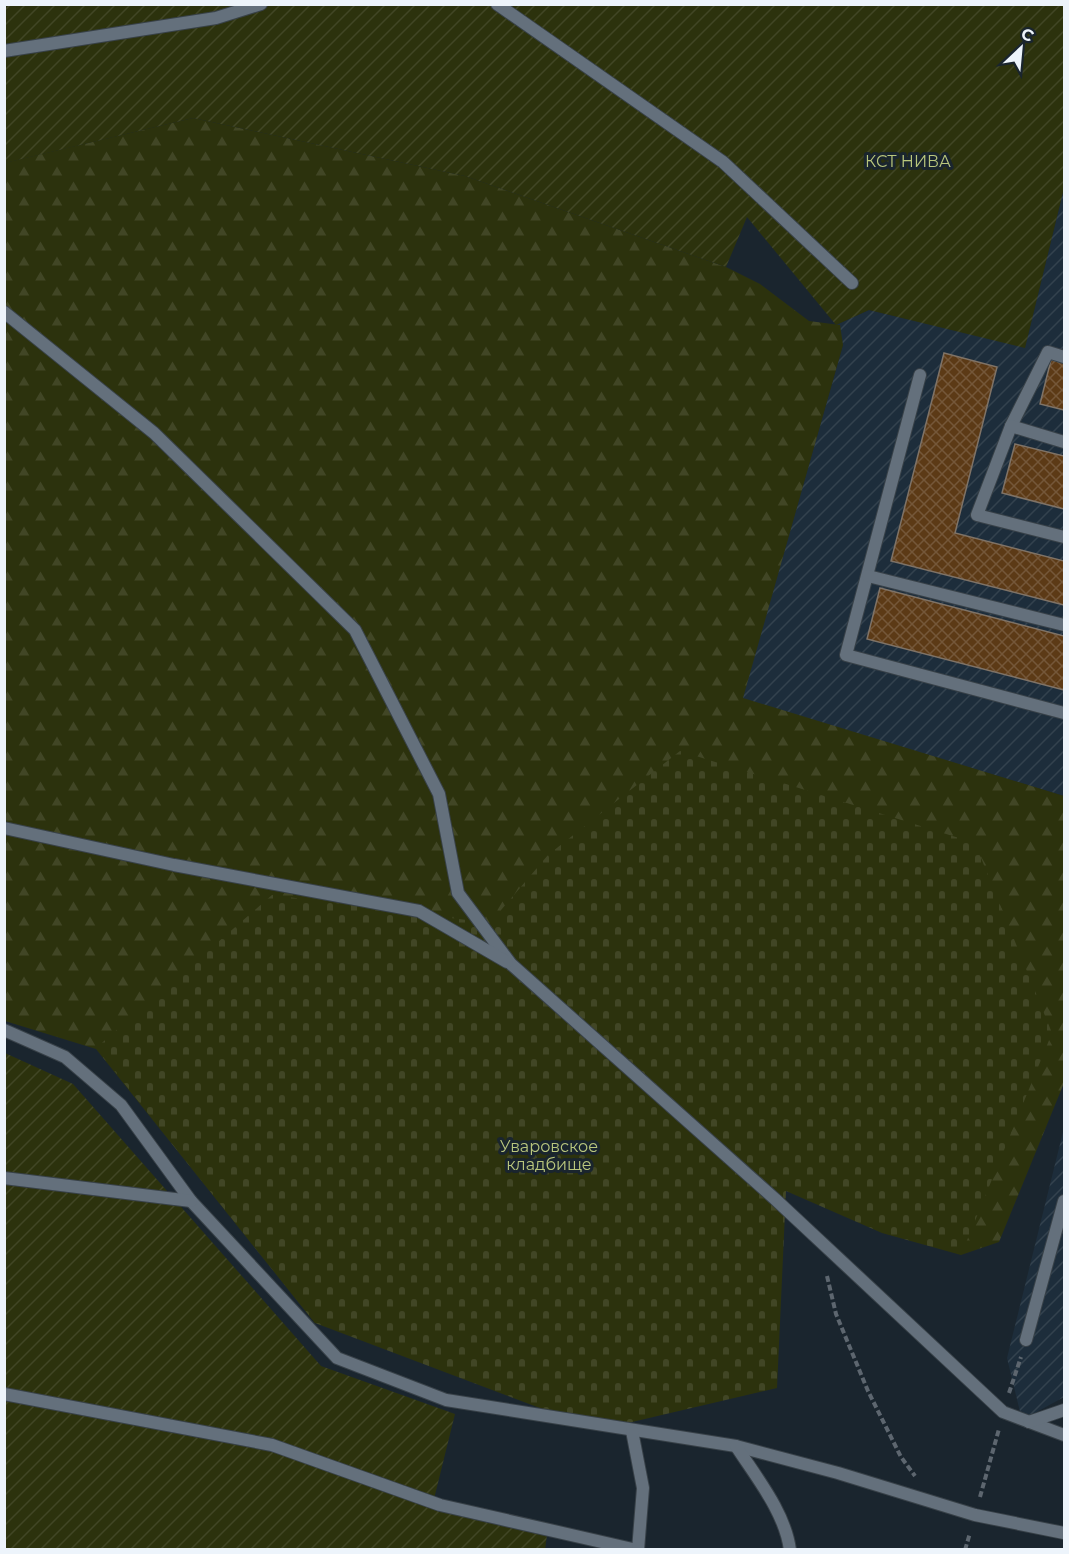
<svg xmlns="http://www.w3.org/2000/svg" width="1069" height="1554" viewBox="0 0 1069 1554" font-family="Montserrat,sans-serif">
	<defs>
		<pattern id="industrial-furrows" width="10" height="10" patternUnits="userSpaceOnUse" patternTransform="scale(1.5)"><rect width="10" height="10" fill="#1d2d3b"/><path d="M-1 1l2-2M0 10L10 0M9 11l2-2" fill="none" stroke="#33424e"/></pattern>
		<pattern id="forest-firs" width="22" height="20" patternUnits="userSpaceOnUse" patternTransform="scale(1.5)"><rect width="22" height="20" fill="#2c320d"/><path d="M5 1l3.5 6h-7zM16 11l3.5 6h-7z" fill="#414625"/></pattern>
		<pattern id="cemetery-stones" width="16" height="16" patternUnits="userSpaceOnUse" patternTransform="scale(1.5)"><rect width="16" height="16" fill="#2c320d"/><path d="M2 7V4a2 2 0 0 1 4 0v3zM10 15v-3a2 2 0 0 1 4 0v3z" fill="#414625"/></pattern>
		<pattern id="garden-furrows" width="10" height="10" patternUnits="userSpaceOnUse" patternTransform="scale(1.5)"><rect width="10" height="10" fill="#2c320d"/><path d="M-1 1l2-2M0 10L10 0M9 11l2-2" fill="none" stroke="#414625"/></pattern>
		<pattern id="building-cross-hatch" width="8" height="8" patternUnits="userSpaceOnUse" patternTransform="scale(1.5)"><rect width="8" height="8" fill="#5c3a16"/><path d="M0 0l8 8M0 8l8-8" fill="none" stroke="#745739"/></pattern>
	</defs>
	<rect width="100%" height="100%" fill="#1a252e"/>
	<g fill="url(#industrial-furrows)">
		<polygon points="1064,188 1064,796 742,699 843,345 836,325 869,310 1025,347"/>
		<polygon points="1064,1128 1064,1397 1022,1420 1007,1358"/>
	</g>
	<polygon fill="url(#forest-firs)" points="193,118 465,176 726,267 760,284 809,321 840,325 843,345 743,698 1064,796 1064,1083 999,1242 961,1255 871,1148 315,1323 96,1049 5,1021 4,163"/>
	<polygon fill="url(#cemetery-stones)" points="680,751 975,843 1052,1033 961,1255 882,1233 786,1191 777,1388 598,1430 315,1323 96,1048 272,895 490,923 548,855"/>
	<g fill="url(#garden-furrows)">
		<polygon points="4,5 1064,5 1064,188 1025,348 869,310 836,325 747,217 726,267 465,176 193,118 5,163"/>
		<polygon points="5,1053 73,1084 321,1366 455,1414 433,1503 547,1535 545,1550 5,1550"/>
	</g>
	<g fill="url(#building-cross-hatch)" stroke="#7f7367" stroke-width="1.5">
		<polygon points="944,353 997,367 955,533 1064,561 1064,605 891,561"/>
		<polygon points="1051,360 1064,363 1064,410 1040,404"/>
		<polygon points="1015,444 1064,456 1064,509 1002,493"/>
		<polygon points="880,588 1064,636 1064,690 867,639"/>
	</g>
	<g fill="none" stroke-linecap="round" stroke-linejoin="round">
		<defs>
			<g id="service">
				<polyline points="497,4 723,162 852,283"/>
				<polyline points="4,51 216,18 261,4"/>
				<polyline points="4,312 154,433 355,630 439,794 458,893 511,964 775,1199 1003,1412 1064,1435"/>
				<polyline points="1064,357 1048,352 1011,426 977,515 1064,537"/>
				<polyline points="920,375 846,655 1064,713"/>
				<polyline points="1011,426 1064,442"/>
				<polyline points="868,576 1064,625"/>
				<polyline points="4,828 174,865 419,911 507,962"/>
				<polyline points="4,1030 65,1057 121,1105 191,1201 337,1358 446,1400 736,1446 838,1473 975,1515 1064,1533"/>
				<polyline points="4,1178 191,1201"/>
				<polyline points="1026,1340 1064,1201"/>
				<polyline points="4,1394 272,1445 440,1505 637,1550"/>
				<polyline points="1029,1422 1064,1410"/>
				<polyline points="632,1431 643,1488 638,1550"/>
				<path d="M 736,1446 C 756,1477 785,1512 790,1550"/>
			</g>
		</defs>
		<use href="#service" stroke="#384148" stroke-width="14"/>
		<g stroke="#5d666f" stroke-width="4" stroke-dasharray="6 3" stroke-linecap="butt">
			<polyline points="827,1276 836,1314 868,1391 901,1457 915,1476"/>
			<polyline points="1009,1393 1021,1357"/>
			<polyline points="980,1497 999,1429"/>
			<polyline points="965,1550 970,1533"/>
		</g>
		<use href="#service" stroke="#64707c" stroke-width="12"/>
	</g>
	<g text-anchor="middle" dominant-baseline="central" stroke-width="6" stroke-linejoin="round" paint-order="stroke">
		<g font-size="16" fill="#bac77d" stroke="#1a252e">
			<text x="908" y="161">КСТ НИВА</text>
			<text x="549" y="1146">Уваровское<tspan x="549" dy="18">кладбище</tspan></text>
		</g>
	</g>
	<rect width="1069" height="1554" fill="none" stroke="#edf4fb" stroke-width="12"/>
	<g transform="translate(1021 48) rotate(26)" stroke="#1a252e" stroke-width="4.5" paint-order="stroke">
	<path d="M0-4.5L10 22L0 15L-10 22Z" fill="#edf4fb"/>
	<text y="-9" font-size="16" font-weight="bold" text-anchor="middle" fill="#edf4fb">С</text>
	</g>
</svg>
